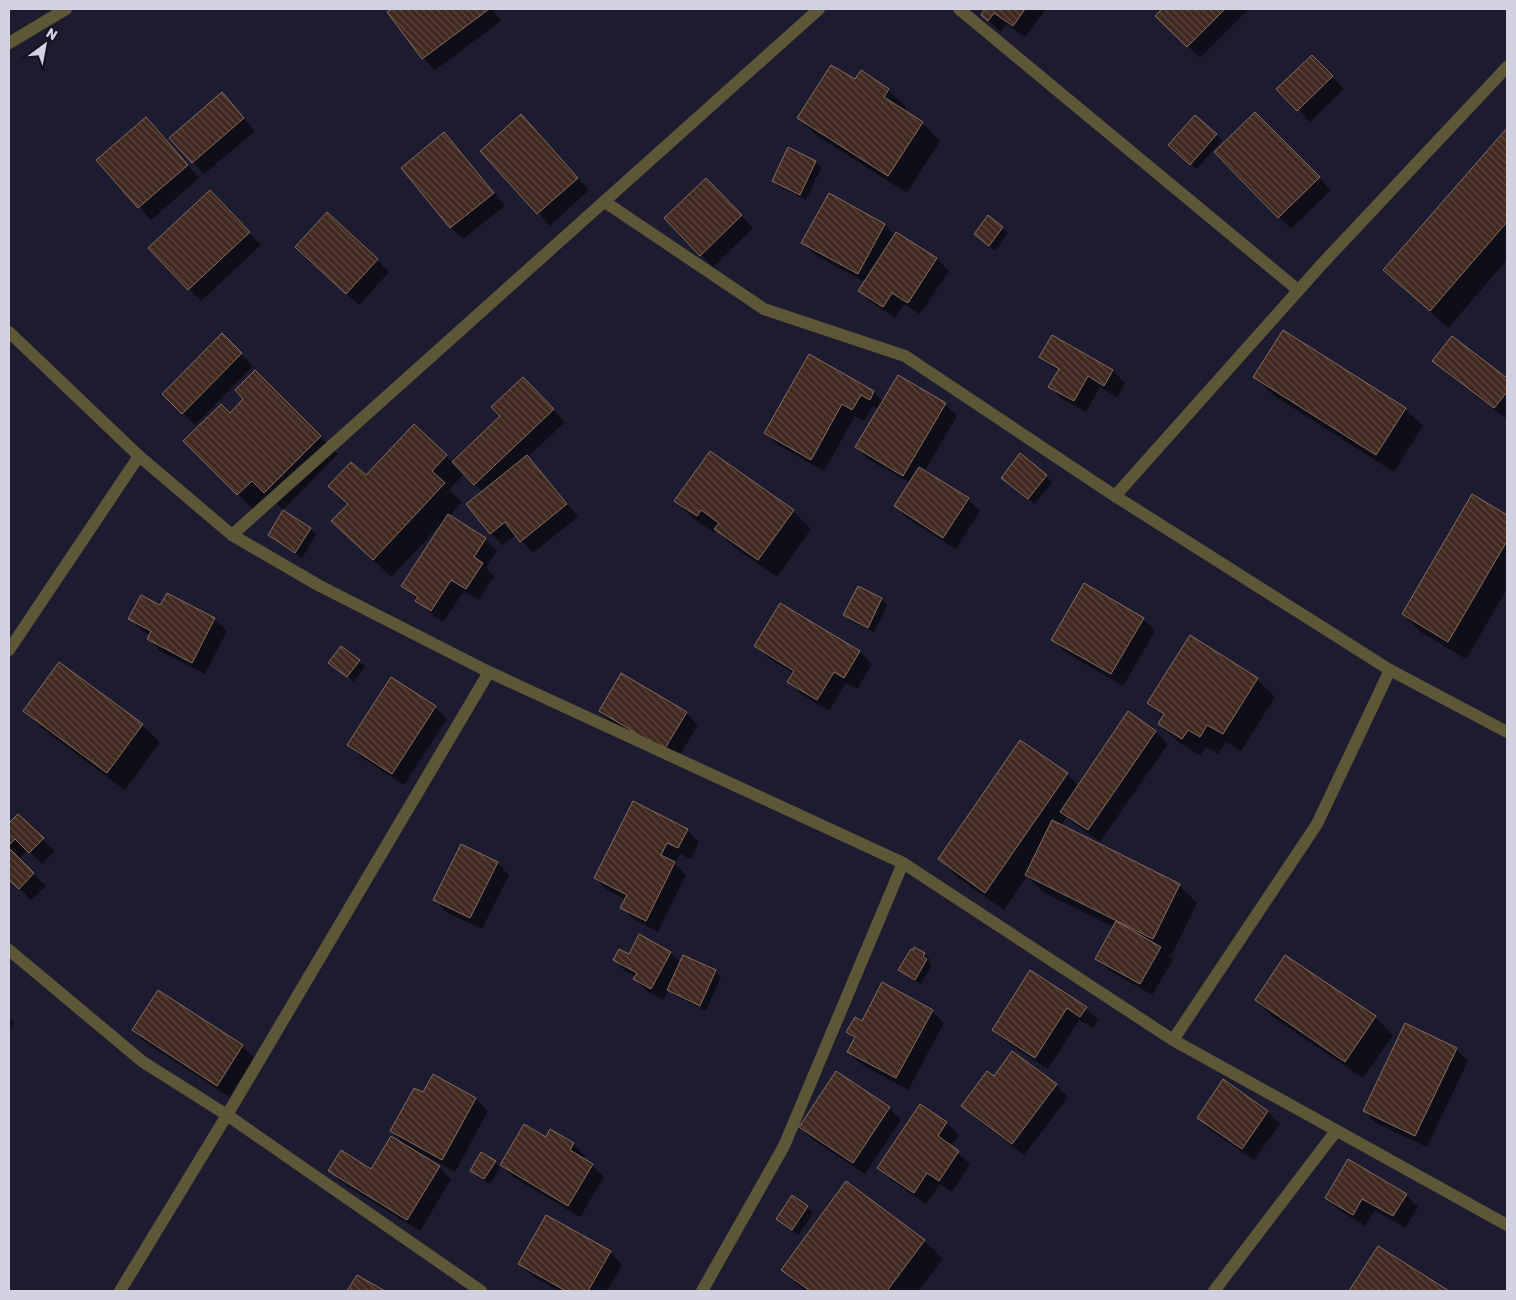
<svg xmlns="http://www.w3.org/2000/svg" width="1516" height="1300" viewBox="0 0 1516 1300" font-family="Rubik,sans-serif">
	<defs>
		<pattern id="building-back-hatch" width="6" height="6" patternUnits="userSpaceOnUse" patternTransform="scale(1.25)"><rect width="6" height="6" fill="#40291f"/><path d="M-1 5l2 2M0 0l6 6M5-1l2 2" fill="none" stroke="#5b473f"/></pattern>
	</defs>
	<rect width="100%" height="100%" fill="#1c1b2f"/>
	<g fill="#0007">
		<polygon points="394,9 492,9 501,21 435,70 423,58 389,13"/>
		<polygon points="985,9 1046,9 1025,37 1006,24 1001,32 982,15 986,10"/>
		<polygon points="1164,9 1247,9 1248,10 1200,58 1157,16"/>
		<polygon points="1312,56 1344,89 1310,122 1278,89"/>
		<polygon points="855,81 888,90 906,107 904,111 922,123 940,141 907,193 816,135 799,118"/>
		<polygon points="222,94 255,131 204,174 193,162"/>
		<polygon points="1255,113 1331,190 1291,229 1216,152"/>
		<polygon points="533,128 589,190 550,226 482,151"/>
		<polygon points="158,130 199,178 151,220 97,160"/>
		<polygon points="1507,130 1507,260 1448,328 1385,270"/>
		<polygon points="444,134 456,146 505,206 463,239 451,227 402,168"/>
		<polygon points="1216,135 1222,140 1197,169 1176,151"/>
		<polygon points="789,149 816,162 821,168 806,200 779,186 773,180"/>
		<polygon points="718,192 753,228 713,267 666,218"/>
		<polygon points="830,195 885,225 895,236 897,233 937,259 949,271 920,314 904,304 895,318 871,302 859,290 865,282 815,255 803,243"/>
		<polygon points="222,204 261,245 201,301 149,248"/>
		<polygon points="1002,227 1008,233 995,251 975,234"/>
		<polygon points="309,259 377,260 389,272 359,305"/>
		<polygon points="222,335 253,366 195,425 163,394"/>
		<polygon points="1053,336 1113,371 1125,383 1117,397 1100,387 1086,412 1062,399 1050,387 1058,372 1041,357"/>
		<polygon points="1452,338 1507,380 1507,419 1446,373 1434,361"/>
		<polygon points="810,356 874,392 883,402 945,404 957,416 924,472 968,499 980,511 956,549 907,518 895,506 910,483 868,459 856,447 879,409 873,406 864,421 855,416 824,471 778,445 766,433"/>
		<polygon points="255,372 338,454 283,510 271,498 256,512 185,441 230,414 245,399"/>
		<polygon points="1255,377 1405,409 1423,426 1394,472 1273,395"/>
		<polygon points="523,378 565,422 527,458 538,469 578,517 533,553 516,535 502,545 490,533 483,492 464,474 449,490 462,502 449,516 485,539 497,551 486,568 494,576 479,600 464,591 443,622 429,612 403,586 443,524 442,523 391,577 351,539 349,505 366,477 414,425 453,463 502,416"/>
		<polygon points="1046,476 1052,482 1035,504 1008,484"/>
		<polygon points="1472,496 1507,516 1507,589 1466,659 1421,632 1403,614"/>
		<polygon points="676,501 793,511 811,529 777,577 734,547 717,530 715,533 694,519"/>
		<polygon points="284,512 310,529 316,535 302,558 275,541 269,535"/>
		<polygon points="859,588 882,600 887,605 874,632 851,621 845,615"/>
		<polygon points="168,595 214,619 227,631 205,674 160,651 148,638 150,635 142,631 130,619 161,607"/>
		<polygon points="780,605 860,652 872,664 857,689 846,683 829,711 801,694 789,682 794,674 768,658 756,646"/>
		<polygon points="1143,619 1155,631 1123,686 1065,652 1053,640"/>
		<polygon points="341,648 365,666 354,682 330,663"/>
		<polygon points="1257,679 1275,697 1241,751 1226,742 1218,754 1206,747 1201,756 1177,741 1159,724 1163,717 1149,703"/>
		<polygon points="435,707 447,719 404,785 361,757 349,745"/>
		<polygon points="25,711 142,725 160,742 125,790 43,729"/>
		<polygon points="600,711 686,713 698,725 676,761 612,723"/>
		<polygon points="1156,732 1168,744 1100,842 1073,823 1067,817 1061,826 1179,885 1197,903 1171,956 1166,953 1173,960 1152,995 1109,970 1097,958 1114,927 1044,893 1027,876 1004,910 957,877 939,859 1067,774 1079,786"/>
		<polygon points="633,803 687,830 699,842 691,859 680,854 675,864 686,875 658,932 634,919 622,907 626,900 607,890 595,878"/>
		<polygon points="18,816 55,851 42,864 28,850 18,859 46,886 31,900 9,878 9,825"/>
		<polygon points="497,863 509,875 482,929 446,912 434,899"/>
		<polygon points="915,949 925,954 930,960 929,962 932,965 921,984 906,975 900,970"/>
		<polygon points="671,953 681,963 715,971 721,977 706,1011 674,995 669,990 663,1000 647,991 635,979 636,977 626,972 614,959 629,956"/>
		<polygon points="1030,972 1086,1008 1098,1020 1093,1028 1079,1020 1048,1069 1005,1041 993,1029"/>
		<polygon points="1256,1000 1375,1017 1393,1035 1363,1078 1274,1018"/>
		<polygon points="932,1011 944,1023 908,1090 861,1064 849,1052 855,1040 848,1032 862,1023"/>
		<polygon points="9,1018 14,1023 9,1030"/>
		<polygon points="133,1030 242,1046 254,1058 229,1097 145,1042"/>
		<polygon points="1456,1049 1468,1061 1427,1147 1376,1123 1364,1111"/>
		<polygon points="434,1076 476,1099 488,1111 455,1172 412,1148 410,1150 439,1167 451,1179 420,1231 342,1183 330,1171 372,1170 406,1146 392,1131 423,1094"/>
		<polygon points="1224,1081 1268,1112 1280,1124 1254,1160 1210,1130 1198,1118"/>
		<polygon points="1056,1085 1068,1097 1024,1155 975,1118 963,1106"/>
		<polygon points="921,1105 947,1123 959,1135 950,1147 970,1164 952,1192 940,1184 926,1204 891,1180 879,1168"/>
		<polygon points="889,1108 901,1120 865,1174 812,1139 800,1127"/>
		<polygon points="525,1125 547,1138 573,1144 585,1156 583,1159 592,1165 604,1177 580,1217 513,1177 502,1165 490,1184 477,1176 471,1170 495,1162 500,1167"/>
		<polygon points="846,1183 925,1241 943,1259 918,1291 805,1291 782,1270"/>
		<polygon points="1406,1195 1418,1207 1405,1228 1375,1210 1365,1226 1339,1210 1327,1198"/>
		<polygon points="807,1207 813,1213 798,1235 778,1219"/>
		<polygon points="1378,1248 1447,1291 1350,1291"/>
		<polygon points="610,1252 622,1265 607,1291 559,1291 532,1276 520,1264"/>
	</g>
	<g fill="url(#building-back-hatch)" stroke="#876c61">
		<polygon points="392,9 489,9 422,59 387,12"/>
		<polygon points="985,9 1025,9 1013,26 994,13 988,21 981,15"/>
		<polygon points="1162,9 1225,9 1187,47 1155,16"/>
		<polygon points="1312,55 1333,76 1297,111 1276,89"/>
		<polygon points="831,65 855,79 861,70 889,89 884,97 923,122 888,176 797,118"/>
		<polygon points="222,92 244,118 192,163 169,138"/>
		<polygon points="1255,112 1320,177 1278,218 1214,152"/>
		<polygon points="521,114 578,178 537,214 480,151"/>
		<polygon points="1195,115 1217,134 1190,165 1168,145"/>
		<polygon points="146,117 188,165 138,208 96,160"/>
		<polygon points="1507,128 1507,222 1430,311 1383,270"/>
		<polygon points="444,132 494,193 450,228 401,168"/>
		<polygon points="788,147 816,161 800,195 772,181"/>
		<polygon points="706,178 742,215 700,256 664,218"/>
		<polygon points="210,190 250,232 188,290 148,248"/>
		<polygon points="829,193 885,224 858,274 801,243"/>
		<polygon points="327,212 378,259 346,294 295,247"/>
		<polygon points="988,215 1003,227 989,246 974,234"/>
		<polygon points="896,232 937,258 908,303 892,293 883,307 858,291"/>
		<polygon points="1283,330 1406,408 1376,455 1253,377"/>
		<polygon points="222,333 242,353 182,414 162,394"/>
		<polygon points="1052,335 1113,370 1104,386 1088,376 1074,401 1048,387 1059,369 1039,357"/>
		<polygon points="1452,336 1507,378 1507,392 1494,408 1432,361"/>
		<polygon points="809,354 874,391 870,400 861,395 852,410 842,404 811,460 764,433"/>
		<polygon points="255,370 321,436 264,493 252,481 237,495 183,441 221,404 230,413 243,399 235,390"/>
		<polygon points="898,375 946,403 903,476 855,447"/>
		<polygon points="523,377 554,409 474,485 452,462 500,416 491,407"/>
		<polygon points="414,424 447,455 432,471 445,483 373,560 331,521 348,504 328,486 351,462 366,475"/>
		<polygon points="710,451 794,510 758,560 714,529 719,523 701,510 697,516 674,501"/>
		<polygon points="1020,453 1047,475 1028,499 1001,478"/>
		<polygon points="527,455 567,504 520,542 505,522 490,534 466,504"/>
		<polygon points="919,467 969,498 943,538 894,506"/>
		<polygon points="1472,494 1507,515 1507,541 1448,642 1402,614"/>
		<polygon points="283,510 311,528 295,553 268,535"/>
		<polygon points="448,514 486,538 474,557 483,563 466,589 451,580 431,611 415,601 418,597 401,586"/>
		<polygon points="1084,583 1144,618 1111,674 1051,640"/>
		<polygon points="858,586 882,598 868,628 843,615"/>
		<polygon points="167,593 215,618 192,663 147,639 151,631 128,619 141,595 160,605"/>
		<polygon points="780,603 860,651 844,678 834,672 817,700 787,682 794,671 754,646"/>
		<polygon points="1190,635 1258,678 1223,734 1207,725 1200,737 1188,730 1182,739 1158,724 1164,714 1147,703"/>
		<polygon points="341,646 360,660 347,677 328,663"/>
		<polygon points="59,662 143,724 107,773 23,711"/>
		<polygon points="621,673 687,712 664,750 599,711"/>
		<polygon points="391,677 436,706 392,774 347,745"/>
		<polygon points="1128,711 1156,731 1088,830 1060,812"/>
		<polygon points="1020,740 1068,773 985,893 938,859"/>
		<polygon points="633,801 688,829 678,848 667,843 661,855 675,862 646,921 620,908 627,895 594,878"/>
		<polygon points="18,814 44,838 29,853 15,839 9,845 9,823"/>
		<polygon points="1052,820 1180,884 1153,939 1025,875"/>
		<polygon points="461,844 498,862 470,918 433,900"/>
		<polygon points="9,848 34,873 19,889 9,880"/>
		<polygon points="1116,921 1161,947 1140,984 1095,959"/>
		<polygon points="639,934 671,952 651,989 633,979 637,973 613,960 619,949 629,954"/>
		<polygon points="914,947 925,953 923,957 927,959 915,980 898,970 911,949 913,950"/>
		<polygon points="683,955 716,970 700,1006 667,990"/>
		<polygon points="1285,955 1376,1016 1345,1062 1255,1000"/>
		<polygon points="1030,970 1087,1007 1080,1017 1067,1008 1035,1058 992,1030"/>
		<polygon points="882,982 933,1010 896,1078 847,1052 855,1037 846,1032 855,1017 862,1021"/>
		<polygon points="158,990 243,1045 217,1086 132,1030"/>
		<polygon points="1405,1023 1457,1048 1415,1136 1363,1111"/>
		<polygon points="1012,1051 1057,1084 1012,1144 961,1106 987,1071 994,1076"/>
		<polygon points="836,1071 890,1107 853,1163 799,1127"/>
		<polygon points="433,1074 476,1098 442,1160 390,1131 414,1088 423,1092"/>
		<polygon points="1223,1079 1268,1111 1242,1149 1197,1118"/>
		<polygon points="920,1104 947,1122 938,1136 959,1151 939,1181 927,1173 914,1193 877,1168"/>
		<polygon points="524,1124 546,1137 550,1129 574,1143 570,1150 593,1164 568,1206 500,1165"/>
		<polygon points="391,1136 440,1166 407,1220 328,1171 341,1150 371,1169"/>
		<polygon points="481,1152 496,1161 484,1179 470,1171"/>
		<polygon points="1348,1159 1407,1194 1393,1216 1362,1199 1353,1215 1325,1198"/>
		<polygon points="846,1181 925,1240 887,1291 810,1291 781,1270"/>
		<polygon points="792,1195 808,1206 792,1230 776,1219"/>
		<polygon points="546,1215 611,1251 588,1291 566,1291 518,1264"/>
		<polygon points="1378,1246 1449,1291 1349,1291"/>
		<polygon points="357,1275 385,1291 347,1291"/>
	</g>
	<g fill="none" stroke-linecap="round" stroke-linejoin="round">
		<g stroke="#5d5738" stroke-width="12">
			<polyline points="959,9 1298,290"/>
			<polyline points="9,43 66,9"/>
			<polyline points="605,202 764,309 905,356 1115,496 1390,670 1507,732"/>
			<polyline points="9,332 139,456 232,535 318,585 489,672 903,863 1173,1040 1507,1225"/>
			<polyline points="1115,496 1322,264 1507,67"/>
			<polyline points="232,535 819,9"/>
			<polyline points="9,650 139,456"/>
			<polyline points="9,950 143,1062 227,1115 481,1291"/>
			<polyline points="1173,1040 1317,824 1390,670"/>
			<polyline points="120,1291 227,1115 489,672"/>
			<polyline points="702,1291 784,1146 903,863"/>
			<polyline points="1214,1291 1336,1131"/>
		</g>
	</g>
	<rect width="1516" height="1300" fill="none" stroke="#d2d2e0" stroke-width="20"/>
	<g transform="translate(45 45) rotate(32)" stroke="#131225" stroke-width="4" paint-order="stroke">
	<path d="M0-4L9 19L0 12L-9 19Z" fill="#d2d2e0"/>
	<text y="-8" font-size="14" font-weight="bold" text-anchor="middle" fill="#d2d2e0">N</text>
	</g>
</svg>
